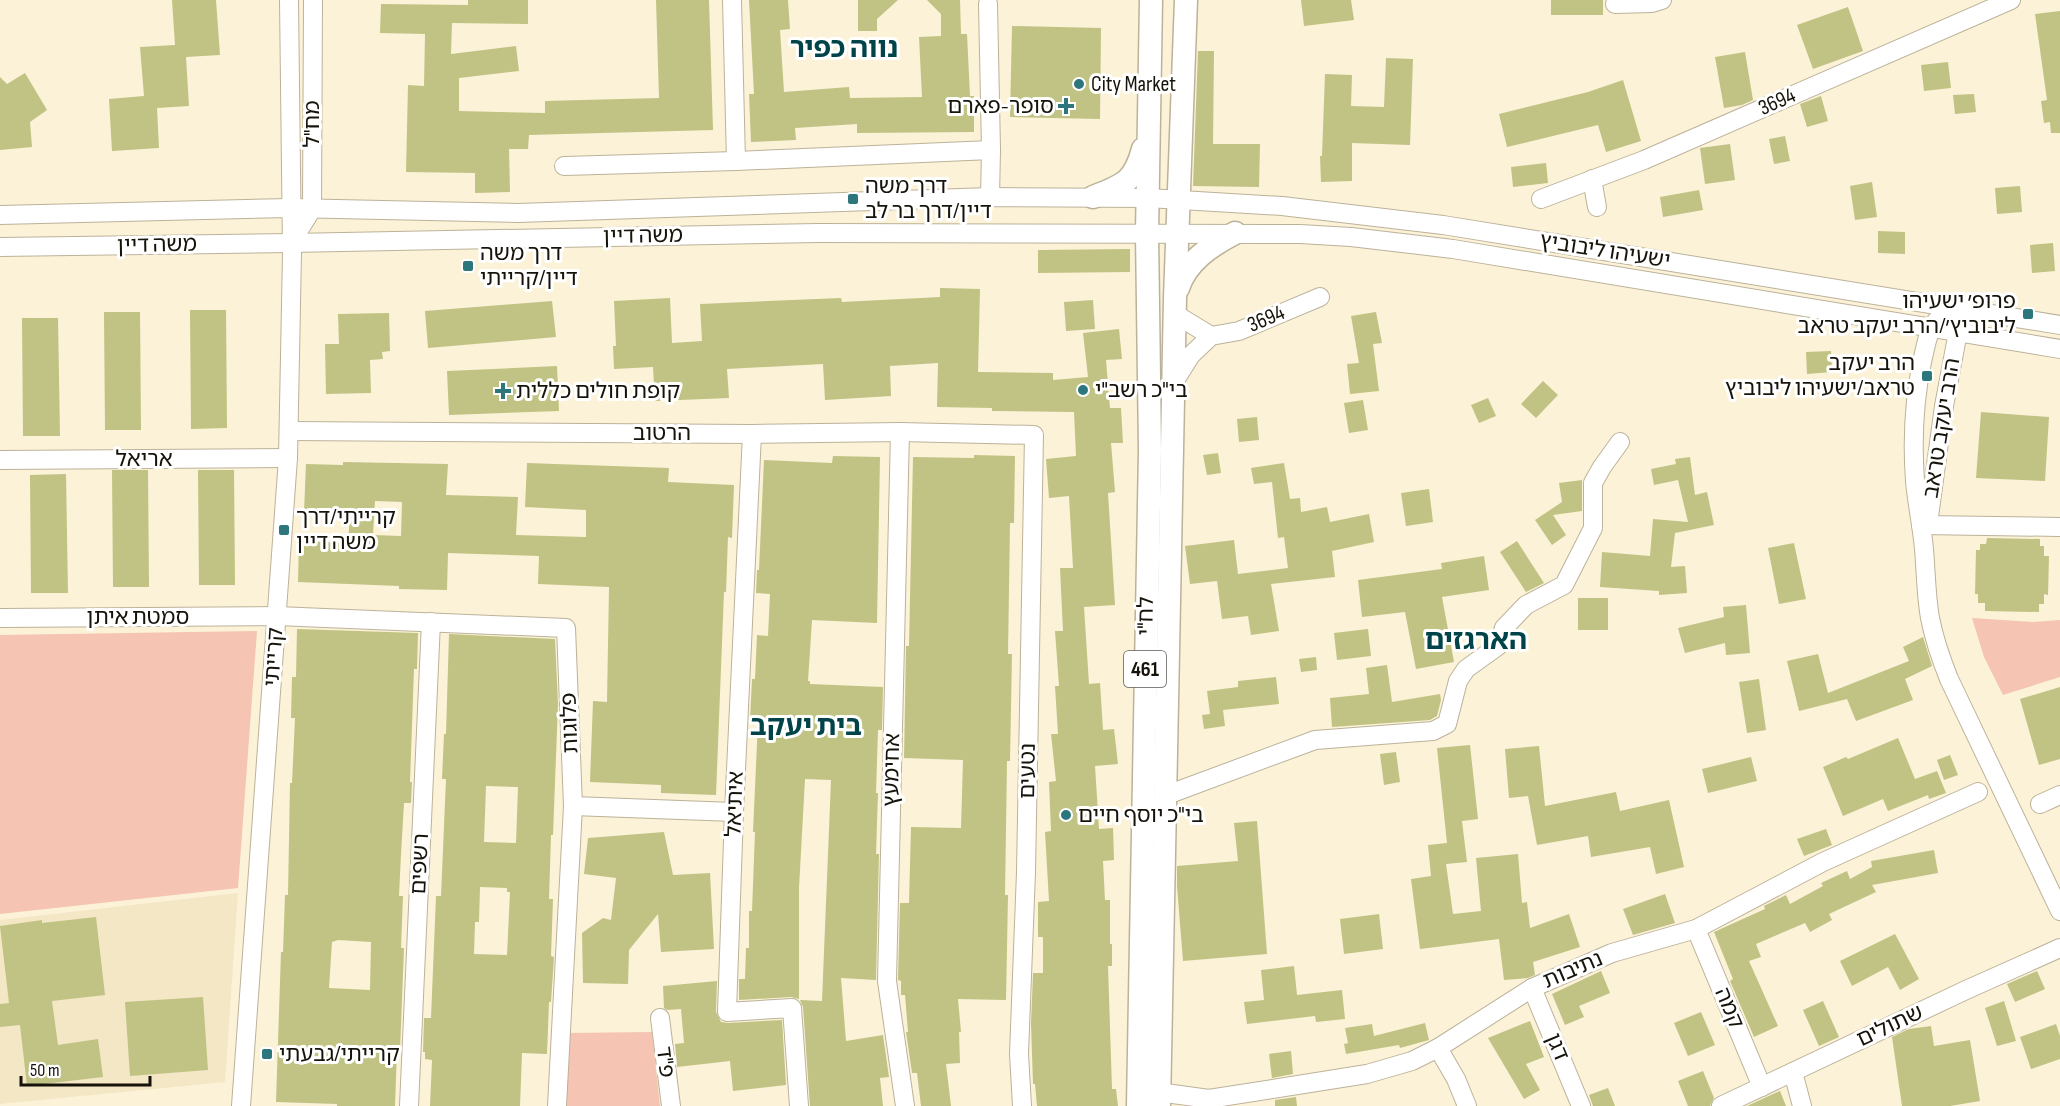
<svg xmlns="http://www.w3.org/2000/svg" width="2060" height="1106" viewBox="0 0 2060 1106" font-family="'Sofia Sans Condensed','Noto Sans Hebrew',sans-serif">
	<rect width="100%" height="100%" fill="#fcf2d8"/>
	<polygon fill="#f3e7c6" points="238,893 225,1082 0,1104 0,920"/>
	<g fill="#f5c4b2">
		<polygon points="1972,618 2033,622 2060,620 2060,677 2003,695 1984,657"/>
		<polygon points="257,631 238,888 0,914 0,635"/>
		<polygon points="652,1032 660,1106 566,1106 567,1033"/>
	</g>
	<g fill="#c0c383" fill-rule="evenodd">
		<polygon points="172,0 216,0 220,55 186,57 189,106 157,108 159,148 112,151 109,99 144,96 140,47 175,45"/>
		<polygon points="468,0 528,0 528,24 452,23 451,54 516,46 519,71 459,78 459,111 545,113 545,101 659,98 656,0 709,0 713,130 529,135 528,149 509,149 510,192 475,193 475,173 406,172 408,85 424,86 425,34 380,33 381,4 468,5"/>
		<polygon points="749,0 788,0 790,29 780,30 784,92 849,87 850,98 922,97 919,37 941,36 941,14 927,0 960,0 961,34 967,34 970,96 974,96 974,132 857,133 857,124 795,128 796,140 751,142 749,94 754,94"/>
		<polygon points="858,0 898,0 877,19 877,31 858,31"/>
		<polygon points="1301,0 1351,0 1354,20 1304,26"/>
		<rect x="1551" y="0" width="52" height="15"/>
		<polygon points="1848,7 1863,51 1813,69 1797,25"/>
		<polygon points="2060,11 2060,133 2051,133 2050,122 2044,123 2041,101 2047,100 2035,14"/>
		<polygon points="1012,26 1101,28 1100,119 1010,117"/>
		<polygon points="1198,51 1214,51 1213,144 1260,144 1259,187 1193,186"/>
		<polygon points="1745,52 1753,100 1742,105 1724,108 1715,57"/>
		<polygon points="1386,58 1413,59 1410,145 1352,143 1352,181 1321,182 1320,156 1322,156 1325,74 1352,75 1351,106 1384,107"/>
		<polygon points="1948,62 1951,88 1924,91 1921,65"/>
		<polygon points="25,73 47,110 30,122 32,147 0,150 0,77 7,84"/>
		<polygon points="1623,80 1641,141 1606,152 1598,125 1507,147 1499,114 1588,92"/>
		<polygon points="1974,94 1976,112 1955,114 1953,95"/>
		<polygon points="1821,96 1828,121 1807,127 1800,104"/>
		<polygon points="1785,136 1790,161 1774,164 1769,139"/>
		<polygon points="1730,144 1735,180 1705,184 1700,148"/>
		<polygon points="1546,163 1548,183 1513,187 1511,167"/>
		<polygon points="1872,182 1877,217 1855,220 1850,186"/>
		<polygon points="2020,186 2022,212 1997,214 1995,188"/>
		<polygon points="1699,190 1703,210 1663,217 1660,197"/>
		<polygon points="1878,231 1905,232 1905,254 1878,253"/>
		<polygon points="2053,243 2055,271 2032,273 2030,245"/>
		<polygon points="1130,249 1130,272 1038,273 1038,250"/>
		<polygon points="940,288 980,289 978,372 1053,373 1053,380 1088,377 1083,333 1119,329 1122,359 1106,360 1110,408 1121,408 1123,443 1111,443 1115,492 1108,493 1115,605 1084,607 1089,684 1100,683 1103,730 1114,729 1118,764 1095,766 1099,829 1113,828 1114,860 1103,861 1105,900 1110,900 1110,944 1112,944 1112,966 1108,966 1112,1089 1116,1089 1118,1106 1037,1106 1035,1084 1033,1084 1031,1024 1033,973 1043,973 1043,937 1038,937 1038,902 1049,901 1045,832 1051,831 1049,782 1056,781 1051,734 1058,734 1055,686 1059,686 1055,631 1063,631 1060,568 1073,568 1069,496 1049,498 1046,459 1076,456 1074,412 992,411 992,408 937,407 938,363 890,366 891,396 825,400 823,364 727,369 729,398 655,401 653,367 614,369 613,346 616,346 614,301 670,298 672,343 702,341 700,304 841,298 842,302 940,297"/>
		<polygon points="1093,300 1095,329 1066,331 1064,302"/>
		<polygon points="552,301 556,337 428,348 425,311"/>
		<polygon points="190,310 226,310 227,428 191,429"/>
		<polygon points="104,312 140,312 141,430 105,430"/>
		<polygon points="1376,312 1382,343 1373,344 1379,391 1350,394 1347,364 1359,363 1351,316"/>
		<polygon points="389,313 390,351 382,352 383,359 370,360 371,393 326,394 325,344 339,344 338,314"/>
		<polygon points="22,318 58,318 60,436 23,436"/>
		<polygon points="1831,351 1832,372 1807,374 1806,352"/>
		<polygon points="557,366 559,411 449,415 447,371"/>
		<polygon points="1543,381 1558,395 1536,418 1521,404"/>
		<polygon points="1488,398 1496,416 1479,423 1471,405"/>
		<polygon points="1363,400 1368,430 1349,433 1344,403"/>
		<polygon points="1981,412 2049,417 2045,481 1976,478"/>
		<polygon points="1257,417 1259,440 1239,442 1237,419"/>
		<polygon points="1218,453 1221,473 1207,475 1203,455"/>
		<polygon points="974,455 1015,456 1014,523 1010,523 1008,654 1012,654 1010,761 1007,761 1005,895 1008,895 1006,1000 958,999 961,1032 959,1032 960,1063 946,1064 951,1106 921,1106 917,1073 912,1073 906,1032 908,1032 905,995 901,995 901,981 898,980 900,903 909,903 911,827 961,828 963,760 904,758 906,646 909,646 913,457 974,458"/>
		<polygon points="833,456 880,457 877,623 812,620 808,681 810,681 810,684 883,687 882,730 878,730 876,793 878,793 876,854 879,854 876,980 841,978 846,1041 883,1035 889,1077 880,1078 883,1106 810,1106 803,1007 800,1000 822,1001 831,780 805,779 799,888 799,999 791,997 739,1000 739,979 745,979 746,948 749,948 749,911 752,911 755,832 753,832 758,721 750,721 752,679 755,679 757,635 768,636 770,594 756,593 757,570 759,570 764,460 832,463"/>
		<polygon points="1690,457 1695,495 1707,492 1714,525 1675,533 1671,567 1685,566 1687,593 1659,595 1659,591 1600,587 1602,552 1650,556 1653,519 1688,522 1678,480 1654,485 1651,469 1676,464 1675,459"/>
		<path d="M 343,462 L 448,464 L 446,495 L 518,497 L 516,535 L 586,537 L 586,510 L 525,507 L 527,463 L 669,468 L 668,482 L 734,485 L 732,538 L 728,537 L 726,592 L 724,592 L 716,795 L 661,793 L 661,785 L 590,782 L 593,701 L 607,702 L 609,587 L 538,584 L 539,556 L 448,553 L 447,590 L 399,589 L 399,586 L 298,582 L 299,541 L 348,543 L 350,514 L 304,512 L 306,464 L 343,465 ZM 375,501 L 402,502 L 401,536 L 373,535 Z"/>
		<polygon points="1284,463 1290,499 1300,498 1301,512 1327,507 1330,522 1369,514 1374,542 1332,551 1335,577 1271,584 1279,631 1251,635 1248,616 1222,619 1217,581 1190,584 1185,546 1234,540 1238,574 1288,568 1284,537 1278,538 1272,482 1254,484 1251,468"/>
		<polygon points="112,470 148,470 149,587 113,587"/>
		<polygon points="198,470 234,470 235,585 199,585"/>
		<polygon points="66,474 68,593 31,593 30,475"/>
		<polygon points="1582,480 1582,511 1553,515 1566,535 1552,545 1535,520 1562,502 1559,483"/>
		<polygon points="1429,489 1433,522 1406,526 1401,493"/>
		<polygon points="1987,538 2040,539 2040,546 2044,546 2044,556 2049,556 2048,595 2044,594 2044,604 2039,604 2039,612 1985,611 1985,603 1978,603 1978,594 1975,594 1976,550 1980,550 1980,544 1986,544"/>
		<polygon points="1517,541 1544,583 1526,592 1500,552"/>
		<polygon points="1794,543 1806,599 1779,604 1768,548"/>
		<polygon points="1484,556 1489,590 1442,597 1454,662 1416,669 1405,612 1362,617 1358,580 1442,569 1441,563"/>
		<rect x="1578" y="598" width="30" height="32"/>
		<polygon points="1746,605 1750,653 1726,655 1725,643 1685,653 1678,628 1724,617 1723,607"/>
		<path d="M 297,629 L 418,633 L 417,669 L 414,669 L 410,782 L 412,782 L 411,803 L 404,803 L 401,854 L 399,896 L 403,896 L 401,948 L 404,948 L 400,1051 L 397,1051 L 395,1106 L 337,1106 L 337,1104 L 276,1102 L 281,952 L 283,952 L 285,895 L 288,895 L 290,783 L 292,783 L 295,718 L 291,718 L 292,677 L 296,677 ZM 338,940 L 371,942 L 370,990 L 329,988 L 332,942 Z"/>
		<polygon points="1368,629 1371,656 1337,660 1334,633"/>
		<path d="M 449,634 L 555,639 L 558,704 L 553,835 L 551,835 L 549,899 L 553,899 L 551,956 L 554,957 L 551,1002 L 549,1002 L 547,1054 L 522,1053 L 520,1106 L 430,1106 L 432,1060 L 425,1059 L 425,1052 L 423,1052 L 424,1018 L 431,1018 L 436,896 L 441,896 L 446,779 L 442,779 L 444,734 L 446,734 ZM 486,786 L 518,787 L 516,843 L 484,842 ZM 480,887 L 507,888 L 507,892 L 510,892 L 507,955 L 474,954 L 475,922 L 479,922 Z"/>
		<polygon points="1923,637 1932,666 1905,679 1913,700 1856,721 1847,699 1799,711 1787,661 1818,654 1828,693 1909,661 1903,647"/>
		<polygon points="1316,657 1317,670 1301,672 1299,659"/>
		<polygon points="1387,665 1392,702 1440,694 1441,700 1437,716 1430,720 1332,727 1330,698 1369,694 1366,668"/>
		<polygon points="1276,677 1279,704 1223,710 1225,726 1204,729 1202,715 1210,714 1207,691 1238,687 1238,681"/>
		<polygon points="1759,679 1766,730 1747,733 1739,682"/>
		<polygon points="2060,687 2060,759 2039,765 2020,699"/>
		<polygon points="1898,738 1915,779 1937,771 1946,793 1929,799 1928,795 1888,811 1883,799 1843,816 1823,767 1846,757 1848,759"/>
		<polygon points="1470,745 1478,819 1462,821 1467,862 1446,864 1453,914 1481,911 1476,858 1518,854 1522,903 1527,902 1530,928 1569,914 1580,947 1533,962 1535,975 1528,978 1504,980 1499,939 1420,949 1411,879 1431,876 1428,845 1447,843 1437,748"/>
		<polygon points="1539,746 1545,806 1616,792 1620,811 1669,800 1684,867 1656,874 1650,847 1591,857 1588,836 1537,845 1528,796 1509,798 1505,749"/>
		<polygon points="1396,752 1400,782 1384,785 1380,754"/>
		<polygon points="1950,755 1958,775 1944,780 1937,760"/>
		<polygon points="1751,757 1757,781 1708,793 1702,769"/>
		<polygon points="1257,821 1267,954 1183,961 1177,886 1177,866 1238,861 1234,823"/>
		<polygon points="1826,829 1832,845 1804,856 1797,839"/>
		<polygon points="664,832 673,875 710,873 714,949 661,952 658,914 629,950 628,984 583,983 582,933 603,918 611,920 616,878 584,874 588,838"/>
		<polygon points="1934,850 1938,873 1872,885 1876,892 1829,914 1832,920 1810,932 1805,923 1756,944 1761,957 1749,961 1778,1026 1754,1037 1730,981 1733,979 1714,932 1765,909 1764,906 1786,895 1790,904 1823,886 1821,883 1847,871 1850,879 1872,867 1871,861"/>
		<polygon points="1665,894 1675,923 1633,935 1623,909"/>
		<polygon points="1379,914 1383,949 1344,954 1340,919"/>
		<polygon points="96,917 105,995 52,1001 58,1045 98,1039 103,1077 27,1086 20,1025 0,1027 0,1004 9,1003 0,926 42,920 42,923"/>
		<polygon points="1895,934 1919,979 1900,990 1888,967 1852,986 1840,961"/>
		<polygon points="1294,966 1297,995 1342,990 1345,1019 1316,1022 1315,1016 1247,1024 1244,1002 1264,1000 1261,970"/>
		<polygon points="1601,971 1610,993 1579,1006 1584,1017 1565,1025 1552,994"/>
		<polygon points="2037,971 2045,989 2015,1002 2007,984"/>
		<polygon points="717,981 716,1012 721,1022 728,1023 782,1020 786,1085 733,1091 730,1061 677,1067 675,1044 684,1043 681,1009 667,1010 664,1008 663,986"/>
		<polygon points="203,997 208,1070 130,1076 125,1002"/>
		<polygon points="1823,1001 1839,1037 1819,1046 1803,1010"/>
		<polygon points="2004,1001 2016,1041 1997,1046 1985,1008"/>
		<polygon points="1701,1012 1715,1045 1688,1056 1674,1023"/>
		<polygon points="1530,1021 1544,1057 1526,1064 1540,1090 1524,1099 1488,1038"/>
		<polygon points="1425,1023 1429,1040 1400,1048 1399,1045 1346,1054 1344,1044 1348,1043 1345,1028 1372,1024 1374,1036"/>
		<polygon points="2056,1024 2060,1036 2060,1059 2031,1069 2020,1037"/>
		<polygon points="1931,1026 1934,1046 1970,1040 1980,1101 1950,1106 1902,1106 1892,1037 1909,1029"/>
		<polygon points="1291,1051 1293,1074 1272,1078 1269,1054"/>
		<polygon points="1703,1071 1714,1098 1710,1106 1688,1106 1678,1081"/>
		<polygon points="1608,1088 1615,1106 1593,1106 1589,1095"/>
		<polygon points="1780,1091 1786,1106 1747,1106 1773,1094"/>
		<polygon points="1296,1097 1297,1106 1275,1106 1275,1100"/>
	</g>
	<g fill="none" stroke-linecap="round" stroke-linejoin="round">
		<defs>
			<g id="minor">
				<polyline points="732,0 736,161"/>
				<polyline points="988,4 991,150"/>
				<polyline points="1615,4 1652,3 1662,0"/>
				<polyline points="564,166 736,161 991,150 990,197"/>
				<polyline points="1592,179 1597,207"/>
				<polyline points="1541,199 1644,160 2011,0"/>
				<polyline points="0,215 290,208 518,213 990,197 1148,198 1282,206 1443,225 2060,325"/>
				<polyline points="291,243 312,209 313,0"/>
				<polyline points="0,247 291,243 818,233 1300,234 1351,237 1453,249 2060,349"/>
				<polyline points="1175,314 1211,336"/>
				<path d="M 1938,319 C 1927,331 1926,346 1922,362 C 1914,401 1912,440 1915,481 C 1917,504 1922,526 1924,549 C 1926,572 1926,595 1930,618 C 1934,639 1941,659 1949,679 L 2060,911"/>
				<polyline points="1174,382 1191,355 1211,336 1239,331 1320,297"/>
				<polyline points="289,431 752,434 900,432 1034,435 1026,872 1019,1054 1022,1106"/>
				<polyline points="900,432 887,981 905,1106"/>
				<polyline points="752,434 734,812 727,1012 792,1008 799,1106"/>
				<polyline points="0,460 288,458"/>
				<polyline points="1928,524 1944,406 1958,332 1954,321"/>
				<polyline points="1921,525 2060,527"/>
				<polyline points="0,618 277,616 566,628 573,806 557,1106"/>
				<polyline points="1164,796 1315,740 1433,731 1447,724 1458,681 1466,669 1498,646 1504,628 1526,605 1564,585 1593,528 1593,483 1602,467 1620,442"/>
				<polyline points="2040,804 2060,795"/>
				<polyline points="573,806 734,812"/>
				<polyline points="1696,929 1762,1087"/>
				<polyline points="1532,988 1581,1106"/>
				<polyline points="660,1018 671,1106"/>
				<polyline points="1438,1048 1456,1079 1467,1106"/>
				<polyline points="1793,1072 1802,1106"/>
				<polyline points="1158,1092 1209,1099 1367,1074 1412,1061 1438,1048 1532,988 1612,953 1696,929 1823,862 1978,792"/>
				<polyline points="241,1106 288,458 292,253 289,0"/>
				<polyline points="409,1106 431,622"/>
				<polyline points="1721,1106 1966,990 2060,948"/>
			</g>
			<g id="major">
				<path d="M 1093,197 C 1123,185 1134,183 1143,149"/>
				<path d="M 1178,288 C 1187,261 1210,246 1235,233"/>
				<polyline points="1138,1106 1150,450 1147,233 1151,0"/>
				<polyline points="1159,1106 1175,298 1186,0"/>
			</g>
		</defs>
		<use href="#minor" stroke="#bcb29a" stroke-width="20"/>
		<use href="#major" stroke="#bcb29a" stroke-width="25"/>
		<use href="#minor" stroke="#fff" stroke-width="18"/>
		<use href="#major" stroke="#fff" stroke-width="22"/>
	</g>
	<g fill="#2c767c" stroke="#fff" stroke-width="2">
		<circle cx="1079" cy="84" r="6"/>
		<path d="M1063 97h6v6h6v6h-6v6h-6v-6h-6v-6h6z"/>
		<rect x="847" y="193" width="12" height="12" rx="3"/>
		<rect x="462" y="260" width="12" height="12" rx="3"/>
		<rect x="2022" y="308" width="12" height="12" rx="3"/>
		<rect x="1921" y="370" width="12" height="12" rx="3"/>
		<circle cx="1083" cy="390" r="6"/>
		<path d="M500 382h6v6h6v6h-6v6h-6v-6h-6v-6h6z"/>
		<rect x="278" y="524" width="12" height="12" rx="3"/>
		<circle cx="1066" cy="815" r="6"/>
		<rect x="261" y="1048" width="12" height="12" rx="3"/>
	</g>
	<g text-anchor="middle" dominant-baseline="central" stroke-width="6" stroke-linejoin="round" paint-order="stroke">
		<rect fill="#fff" stroke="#5c5a54" stroke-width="1.5" x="1124" y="651" width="42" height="36" rx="4.5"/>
		<g font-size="21" font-weight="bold" fill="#16130a">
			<text x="1145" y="669">461</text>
		</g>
		<g font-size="22" fill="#16130a" stroke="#fff" text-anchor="start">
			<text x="1091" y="84">City Market</text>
			<text x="1054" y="106" text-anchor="end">סופר-פארם</text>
			<text x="865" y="186">דרך משה<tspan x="865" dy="25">דיין/דרך בר לב</tspan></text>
			<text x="480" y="253">דרך משה<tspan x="480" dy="25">דיין/קרייתי</tspan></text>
			<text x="2016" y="301" text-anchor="end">פרופ׳ ישעיהו<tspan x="2016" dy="25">ליבוביץ׳/הרב יעקב טראב</tspan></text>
			<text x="1915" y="363" text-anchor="end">הרב יעקב<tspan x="1915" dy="25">טראב/ישעיהו ליבוביץ</tspan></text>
			<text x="1095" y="390">בי"כ רשב"י</text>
			<text x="516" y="391">קופת חולים כללית</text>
			<text x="296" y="517">קרייתי/דרך<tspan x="296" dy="25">משה דיין</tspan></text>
			<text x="1078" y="815">בי"כ יוסף חיים</text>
			<text x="279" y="1054">קרייתי/גבעתי</text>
		</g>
		<g font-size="22" fill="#16130a" stroke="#fff">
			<text transform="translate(1777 102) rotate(-24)">3694</text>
			<text transform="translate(312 124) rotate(-90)">מח"ל</text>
			<text transform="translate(643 236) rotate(-1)">משה דיין</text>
			<text transform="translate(157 245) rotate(-1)">משה דיין</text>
			<text transform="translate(1605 251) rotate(9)">ישעיהו ליבוביץ</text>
			<text transform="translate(1266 319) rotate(-23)">3694</text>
			<text transform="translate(1942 428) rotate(-81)">הרב יעקב טראב</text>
			<text x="662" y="433">הרטוב</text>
			<text x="144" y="459">אריאל</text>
			<text transform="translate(1146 616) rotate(-89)">לח"י</text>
			<text x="138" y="617">סמטת איתן</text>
			<text transform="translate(274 657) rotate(-86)">קרייתי</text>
			<text transform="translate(570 723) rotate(-92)">פלוגות</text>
			<text transform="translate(892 770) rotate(-89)">אחימעץ</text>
			<text transform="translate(1028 771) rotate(-89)">נטעים</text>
			<text transform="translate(735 804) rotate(-88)">איתיאל</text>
			<text transform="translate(420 864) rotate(-87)">רשפים</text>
			<text transform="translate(1573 970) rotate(-23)">נתיבות</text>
			<text transform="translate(1729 1008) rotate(67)">קמה</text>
			<text transform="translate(1890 1026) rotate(-25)">שתולים</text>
			<text transform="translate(1557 1047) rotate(67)">דגן</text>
			<text transform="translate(665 1062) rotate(83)">פ"ד</text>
		</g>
		<g font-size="28" font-weight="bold" fill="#004449" stroke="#fff">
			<text x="844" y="48">נווה כפיר</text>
			<text x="1476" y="640">הארגזים</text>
			<text x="806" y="726">בית יעקב</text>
		</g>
	</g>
	<path d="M21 1076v9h129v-9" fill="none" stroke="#16130a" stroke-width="3"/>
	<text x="30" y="1076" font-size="18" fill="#16130a" stroke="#ffffff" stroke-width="4.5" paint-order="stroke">50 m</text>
</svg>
